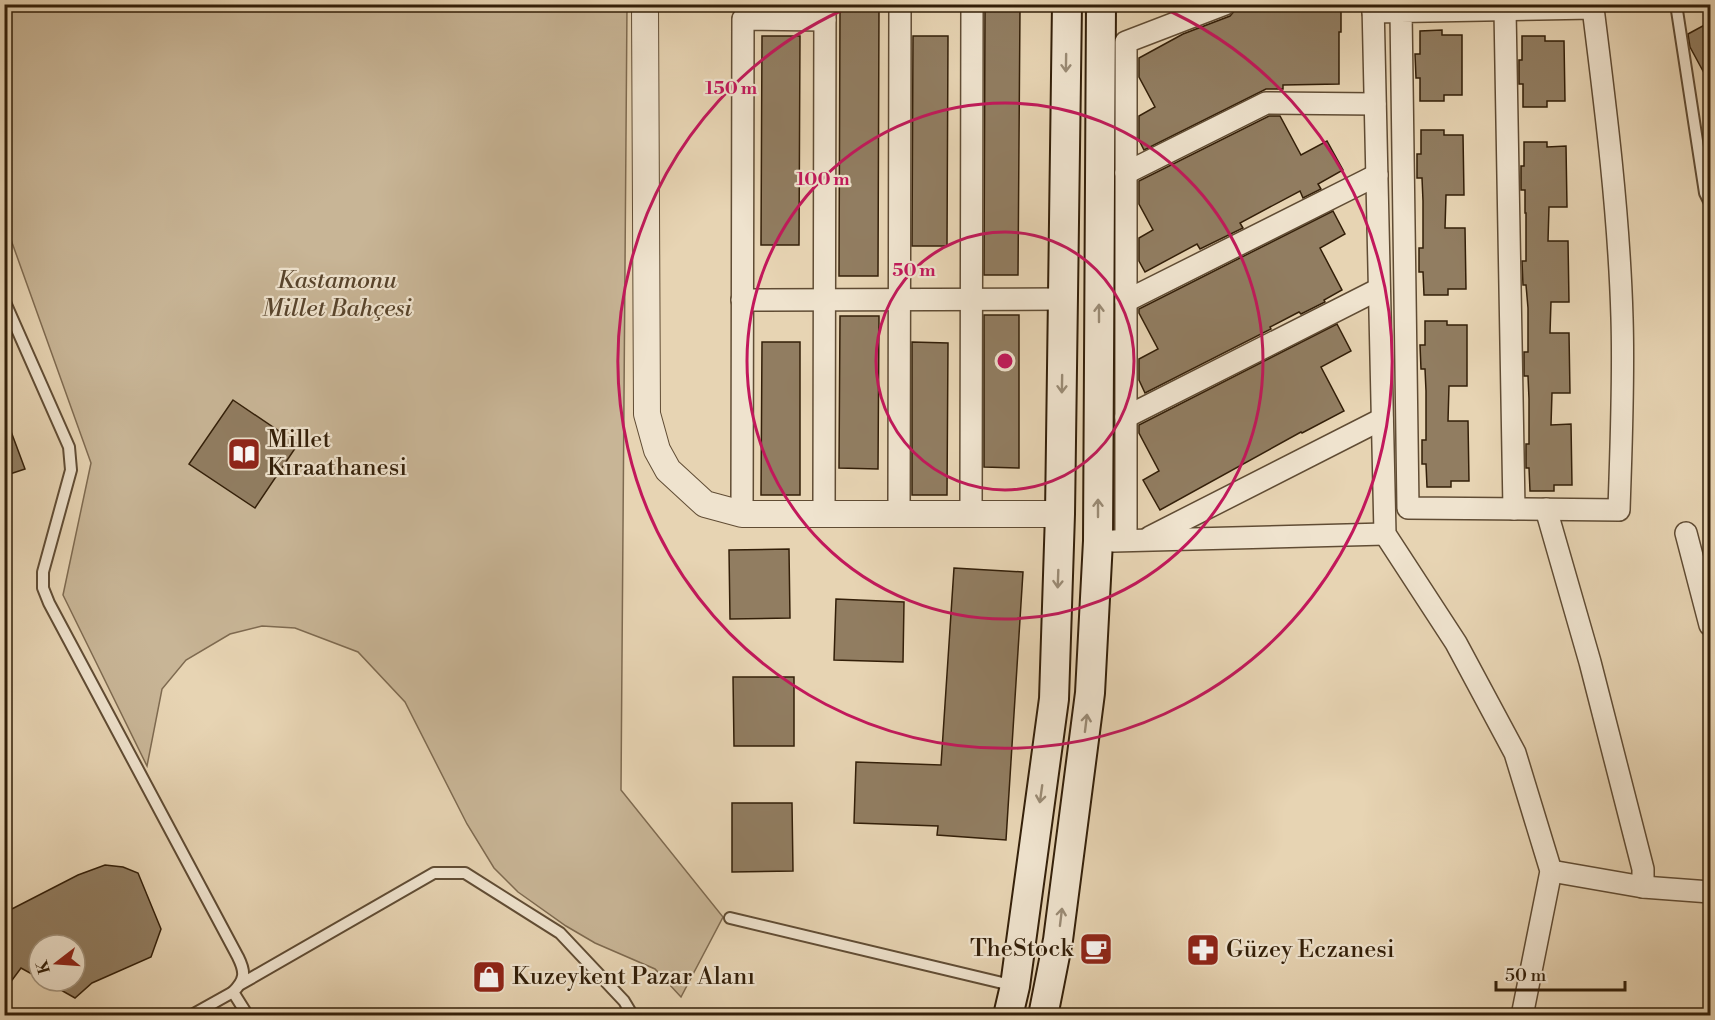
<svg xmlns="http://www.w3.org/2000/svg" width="1715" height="1020" viewBox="0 0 1715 1020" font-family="'Libre Bodoni',serif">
	<rect width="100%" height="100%" fill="#e7d4b3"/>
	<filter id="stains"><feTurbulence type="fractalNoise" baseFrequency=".00333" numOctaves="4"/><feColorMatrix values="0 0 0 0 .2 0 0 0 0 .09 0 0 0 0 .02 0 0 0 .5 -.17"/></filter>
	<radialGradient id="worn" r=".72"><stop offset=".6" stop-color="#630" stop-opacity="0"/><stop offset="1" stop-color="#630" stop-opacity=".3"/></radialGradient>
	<polygon fill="#c8b596" stroke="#7e6a50" stroke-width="1.5" points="5,5 627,5 621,790 723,917 681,997 655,969 595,943 566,926 518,892 494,868 467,824 405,702 358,652 295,628 262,626 230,634 186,660 162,689 147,766 63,595 91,463 5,223"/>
	<g fill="#917d61" stroke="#331f09" stroke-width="1.5">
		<polygon points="1247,4 1341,4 1341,32 1339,32 1339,84 1283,85 1283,89 1266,89 1144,150 1139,140 1139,116 1155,107 1139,77 1139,58 1183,34 1230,16 1236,9"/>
		<polygon points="985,8 1020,8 1018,275 984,275"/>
		<polygon points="840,9 879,9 878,276 839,276"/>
		<polygon points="1710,22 1710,84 1690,47 1688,34"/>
		<polygon points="1442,30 1442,35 1462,35 1462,95 1444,95 1444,101 1420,101 1420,78 1416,78 1415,54 1420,54 1420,31"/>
		<polygon points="762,36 800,36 799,245 761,245"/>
		<polygon points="913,36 948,36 947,246 912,246"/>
		<polygon points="1522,36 1545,36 1545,41 1564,41 1565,101 1547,101 1547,107 1523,107 1523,84 1519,84 1519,60 1522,60"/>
		<polygon points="1269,116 1280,116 1301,155 1327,141 1343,170 1318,184 1321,189 1303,198 1300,191 1240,223 1243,228 1200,249 1197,244 1145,272 1139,261 1139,238 1153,230 1139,204 1139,181"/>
		<polygon points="1421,130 1444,130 1444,135 1463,135 1464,195 1446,195 1445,228 1465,228 1466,289 1448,289 1448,295 1424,295 1423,272 1419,272 1419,248 1423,248 1423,201 1422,178 1417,178 1417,154 1421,154"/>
		<polygon points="1524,142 1547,142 1547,147 1566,146 1567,207 1549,207 1548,241 1568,241 1569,302 1551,302 1550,333 1569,333 1570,393 1552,393 1551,425 1571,424 1572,485 1554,485 1554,491 1530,491 1529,468 1526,468 1526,444 1529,444 1529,399 1528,376 1524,376 1524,352 1528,352 1528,308 1526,285 1523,285 1522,261 1526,261 1526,213 1525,213 1525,190 1521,190 1521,166 1524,166"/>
		<polygon points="1333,211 1345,234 1320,248 1342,290 1324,300 1325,302 1301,314 1299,312 1270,327 1271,329 1145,393 1139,380 1139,359 1158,349 1139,313 1139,309"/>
		<polygon points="984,315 1019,315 1019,468 984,467"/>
		<polygon points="840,316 879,316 878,469 839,468"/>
		<polygon points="1425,321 1447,321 1447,325 1467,325 1467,386 1449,386 1448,421 1468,421 1469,481 1451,481 1451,487 1427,487 1426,464 1422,464 1422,440 1426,440 1426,391 1425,369 1421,369 1420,345 1425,345"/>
		<polygon points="1337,324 1351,351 1321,367 1344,411 1302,433 1301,432 1160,510 1143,480 1159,471 1139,433 1139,425"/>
		<polygon points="762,342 800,342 800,495 761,495"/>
		<polygon points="912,342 948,343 947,495 912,495"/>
		<polygon points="233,400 298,444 255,508 189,464"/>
		<polygon points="4,418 6,418 25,469 4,476"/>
		<polygon points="789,549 790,618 730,619 729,550"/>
		<polygon points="954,568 1023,572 1006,840 937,835 938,826 854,823 856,762 941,765"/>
		<polygon points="836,599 904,602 903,662 834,660"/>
		<polygon points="733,677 794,677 794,746 734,746"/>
		<polygon points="732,803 792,803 793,871 732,872"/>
		<polygon points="105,865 123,867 138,873 161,929 151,957 92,983 75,998 45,981 75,981 75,945 39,945 39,978 21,968 4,991 4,913 78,875"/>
	</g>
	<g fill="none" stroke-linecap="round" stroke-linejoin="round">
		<defs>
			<g id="service">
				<polyline points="1676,4 1705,193 1710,203"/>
				<path d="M 4,300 L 69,447 L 71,470 L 43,572 L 43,588 L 49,603 L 238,957 C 246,973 245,980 233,992"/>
				<polyline points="730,918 1015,986"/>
				<polyline points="241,984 434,873 465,873 560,933 624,1001 633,1016"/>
				<polyline points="190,1016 233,992 248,1016"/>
			</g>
			<g id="minor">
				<polyline points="1373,4 1385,534 1456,643 1515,753 1551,871 1522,1016"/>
				<polyline points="1505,10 1514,509"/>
				<path d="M 1373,12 C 1446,11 1519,9 1593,8 C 1606,111 1619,214 1622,318 C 1624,382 1621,446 1619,510 L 1408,508 L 1401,12"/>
				<polyline points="1126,173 1266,103 1375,104"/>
				<polyline points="742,300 1063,299"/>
				<polyline points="1126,301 1377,175"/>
				<polyline points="1126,417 1379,289"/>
				<polyline points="1546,509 1590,662 1643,869 1643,887"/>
				<polyline points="742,514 743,19 825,20"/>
				<polyline points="824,514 825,4"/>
				<polyline points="899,514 900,4"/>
				<polyline points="971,514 972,4"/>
				<polyline points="1686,533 1710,625"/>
				<polyline points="1150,537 1382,419"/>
				<polyline points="1126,540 1126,42 1225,4"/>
				<polyline points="1113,541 1385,534"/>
				<polyline points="1551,871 1643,887 1710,892"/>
			</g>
			<polyline id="tertiary" points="645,4 647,414 657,450 668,470 705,504 742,514 1060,514"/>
			<g id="secondary">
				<polyline points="1008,1016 1015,986 1054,699 1060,514 1067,4"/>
				<polyline points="1043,1016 1058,940 1090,693 1098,541 1101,4"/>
			</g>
		</defs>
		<use href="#service" stroke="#604c34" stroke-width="14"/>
		<use href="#minor" stroke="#604c34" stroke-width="24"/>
		<use href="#tertiary" stroke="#604c34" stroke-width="28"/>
		<use href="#secondary" stroke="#331f09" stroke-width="32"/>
		<use href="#service" stroke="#efe3ce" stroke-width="10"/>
		<use href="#minor" stroke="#efe3ce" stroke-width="21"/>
		<use href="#tertiary" stroke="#efe3ce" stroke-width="26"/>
		<use href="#secondary" stroke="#efe3ce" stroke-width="28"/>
	</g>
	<defs><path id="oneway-shaft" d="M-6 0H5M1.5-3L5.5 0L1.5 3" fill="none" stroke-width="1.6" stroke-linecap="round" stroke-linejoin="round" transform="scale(1.5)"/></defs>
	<g stroke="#9a8b75">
		<use href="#oneway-shaft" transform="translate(1066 63) rotate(91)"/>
		<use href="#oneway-shaft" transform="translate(1099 313) rotate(-90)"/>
		<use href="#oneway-shaft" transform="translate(1062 384) rotate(91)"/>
		<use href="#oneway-shaft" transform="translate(1098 508) rotate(-90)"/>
		<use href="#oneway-shaft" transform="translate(1058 579) rotate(92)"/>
		<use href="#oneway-shaft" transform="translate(1086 723) rotate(-83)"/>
		<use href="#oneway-shaft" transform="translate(1041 794) rotate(98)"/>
		<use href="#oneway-shaft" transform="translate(1061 917) rotate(-83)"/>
	</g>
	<g fill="none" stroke="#c2185b" stroke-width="3">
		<circle cx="1005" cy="361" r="129"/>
		<circle cx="1005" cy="361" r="258"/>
		<path d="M1156 5A387 387 0 1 1 854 5"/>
	</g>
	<defs>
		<symbol id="library-square" viewBox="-11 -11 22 22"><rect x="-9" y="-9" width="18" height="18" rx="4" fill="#8f2418" stroke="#efe3ce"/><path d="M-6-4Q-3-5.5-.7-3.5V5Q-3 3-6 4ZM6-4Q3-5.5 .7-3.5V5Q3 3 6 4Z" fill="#fff"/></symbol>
		<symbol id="cafe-square" viewBox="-11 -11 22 22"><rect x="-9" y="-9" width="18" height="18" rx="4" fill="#8f2418" stroke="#efe3ce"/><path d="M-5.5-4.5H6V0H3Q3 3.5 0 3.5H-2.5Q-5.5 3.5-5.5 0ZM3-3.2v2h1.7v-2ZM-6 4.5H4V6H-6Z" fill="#fff"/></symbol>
		<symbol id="pharmacy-square" viewBox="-11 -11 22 22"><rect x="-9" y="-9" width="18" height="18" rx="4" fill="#8f2418" stroke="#efe3ce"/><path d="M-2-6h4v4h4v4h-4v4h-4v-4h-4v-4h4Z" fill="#fff"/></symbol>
		<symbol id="shop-square" viewBox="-11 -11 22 22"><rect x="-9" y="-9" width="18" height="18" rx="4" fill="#8f2418" stroke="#efe3ce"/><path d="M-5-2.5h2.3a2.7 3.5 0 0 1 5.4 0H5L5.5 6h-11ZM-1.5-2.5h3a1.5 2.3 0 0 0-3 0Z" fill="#fff"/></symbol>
	</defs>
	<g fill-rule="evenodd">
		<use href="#library-square" x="225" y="435" width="38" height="38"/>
		<use href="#cafe-square" x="1077" y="930" width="38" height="38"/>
		<use href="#pharmacy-square" x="1184" y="931" width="38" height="38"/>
		<use href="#shop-square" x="470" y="958" width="38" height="38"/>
	</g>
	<g text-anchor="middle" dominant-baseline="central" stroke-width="4.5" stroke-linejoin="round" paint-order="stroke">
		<g font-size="24" font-style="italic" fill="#58442c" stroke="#efe3ce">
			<text x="337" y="281">Kastamonu<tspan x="337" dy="28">Millet Bahçesi</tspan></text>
		</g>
		<g font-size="24" fill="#331f09" stroke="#efe3ce" text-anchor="start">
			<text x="267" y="440">Millet<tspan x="267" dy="28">Kıraathanesi</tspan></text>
			<text x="1073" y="949" text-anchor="end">TheStock</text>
			<text x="1226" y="950">Güzey Eczanesi</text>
			<text x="512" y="977">Kuzeykent Pazar Alanı</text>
		</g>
	</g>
	<circle cx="1005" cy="361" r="9" fill="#c2185b" stroke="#efe3ce" stroke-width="3"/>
	<g font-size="18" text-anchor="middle" font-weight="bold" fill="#c2185b" stroke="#efe3ce" stroke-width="4.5" stroke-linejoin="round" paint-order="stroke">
		<text x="731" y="94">150 m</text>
		<text x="823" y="185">100 m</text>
		<text x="914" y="276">50 m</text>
	</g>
	<rect width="1715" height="1020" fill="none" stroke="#e7d4b3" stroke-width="24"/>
	<rect x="6" y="6" width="1703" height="1008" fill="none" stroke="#331f09" stroke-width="3"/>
	<rect x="12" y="12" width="1691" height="996" fill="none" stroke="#331f09" stroke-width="1.5"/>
	<g transform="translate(57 963) rotate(253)"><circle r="28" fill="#efe3ce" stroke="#a4957f" stroke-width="1.5"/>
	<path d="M0-4.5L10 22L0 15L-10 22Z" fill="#8f2418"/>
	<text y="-9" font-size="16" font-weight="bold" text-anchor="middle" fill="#331f09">K</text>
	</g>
	<path d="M1496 981v9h129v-9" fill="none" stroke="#331f09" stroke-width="3"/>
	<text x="1505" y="981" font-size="18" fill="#331f09" stroke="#efe3ce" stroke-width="4.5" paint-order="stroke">50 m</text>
	<rect width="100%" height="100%" filter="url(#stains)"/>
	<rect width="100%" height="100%" fill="url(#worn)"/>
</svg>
